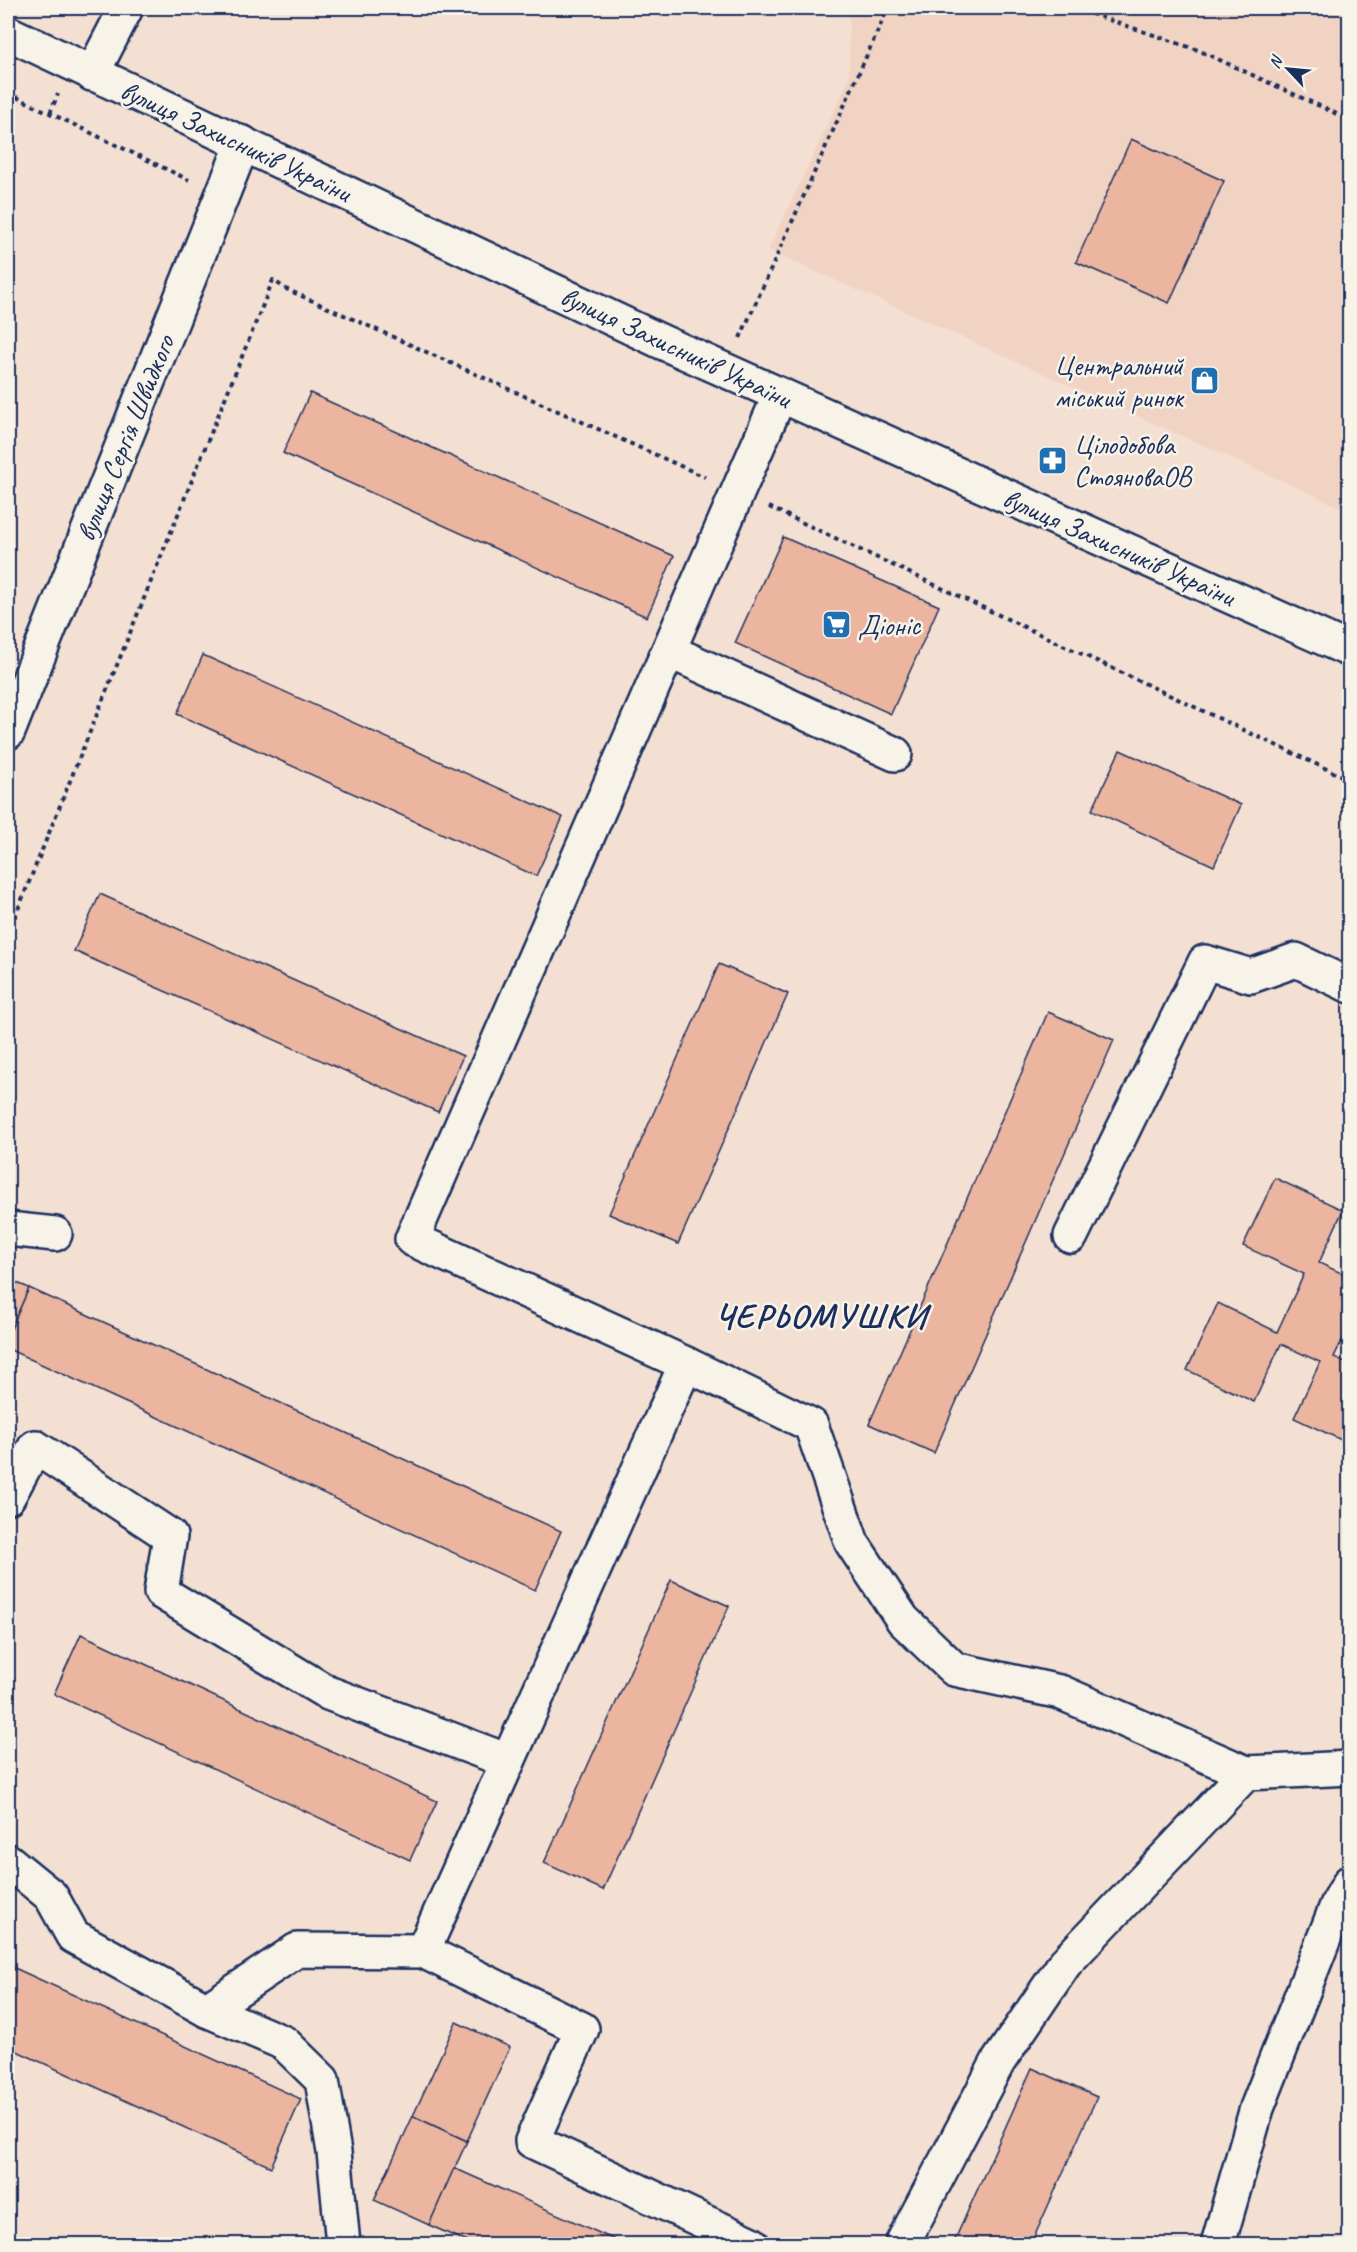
<svg xmlns="http://www.w3.org/2000/svg" width="1357" height="2252" viewBox="0 0 1357 2252" font-family="Caveat,sans-serif">
	<rect width="100%" height="100%" fill="#f3e0d2"/>
	<filter id="ink" filterUnits="userSpaceOnUse"><feTurbulence type="fractalNoise" baseFrequency=".0167" numOctaves="2"/><feDisplacementMap in="SourceGraphic" scale="12" xChannelSelector="R" yChannelSelector="G"/><feConvolveMatrix kernelMatrix="1 2 1 2 8 2 1 2 1" color-interpolation-filters="sRGB"/></filter>
	<g filter="url(#ink)">
		<polygon fill="#f1d3c3" points="849,8 1349,8 1349,511 768,250 849,79"/>
		<g fill="#ebb59f" stroke="#1b2f5e" stroke-width="1.5">
			<polygon points="1131,139 1224,181 1169,303 1076,262"/>
			<polygon points="310,393 674,556 647,617 283,453"/>
			<polygon points="783,537 939,606 891,714 735,643"/>
			<polygon points="203,655 563,817 536,876 177,714"/>
			<polygon points="1120,750 1241,805 1214,866 1092,810"/>
			<polygon points="100,894 463,1056 438,1112 74,951"/>
			<polygon points="719,964 788,994 678,1244 609,1214"/>
			<polygon points="1048,1012 1114,1040 934,1453 869,1424"/>
			<polygon points="1275,1178 1343,1210 1319,1263 1350,1277 1350,1324 1334,1357 1350,1364 1350,1444 1294,1418 1320,1362 1281,1344 1254,1402 1187,1370 1218,1303 1277,1332 1304,1274 1243,1246"/>
			<polygon points="8,1279 29,1288 8,1336"/>
			<polygon points="29,1288 561,1531 535,1590 8,1349 8,1336"/>
			<polygon points="671,1580 729,1606 603,1890 544,1863"/>
			<polygon points="81,1634 437,1801 410,1860 54,1694"/>
			<polygon points="8,1965 301,2099 271,2167 8,2047"/>
			<polygon points="456,2022 510,2047 467,2141 413,2116"/>
			<polygon points="1032,2068 1097,2097 1031,2244 953,2244"/>
			<polygon points="413,2116 467,2141 429,2225 374,2200"/>
			<polygon points="454,2168 624,2244 472,2244 429,2225"/>
		</g>
		<g fill="none" stroke-linecap="round" stroke-linejoin="round">
			<defs>
				<g id="minor">
					<polyline points="92,74 126,8"/>
					<polyline points="669,651 895,754"/>
					<polyline points="8,732 243,143"/>
					<polyline points="8,1229 55,1234"/>
					<polyline points="1071,1236 1205,962 1251,976 1296,960 1350,986"/>
					<polyline points="686,1364 811,1425 852,1543 903,1620 954,1669 1060,1692 1246,1773"/>
					<polyline points="8,1497 35,1447 170,1536 161,1592 328,1693 508,1761"/>
					<polyline points="8,1861 51,1896 73,1936 207,2010 284,2043 322,2080 334,2152 343,2244"/>
					<polyline points="207,2010 297,1950 423,1951"/>
					<polyline points="752,2244 532,2141 582,2029 423,1951 686,1364 412,1239 780,395"/>
					<polyline points="902,2244 998,2062 1065,1963 1246,1773 1350,1768"/>
					<polyline points="1218,2244 1257,2108 1338,1903 1350,1882"/>
				</g>
				<polyline id="major" points="8,33 662,342 1350,650"/>
			</defs>
			<use href="#minor" stroke="#1b2f5e" stroke-width="38"/>
			<use href="#major" stroke="#1b2f5e" stroke-width="38"/>
			<g stroke="#1b2f5e" stroke-width="4" stroke-dasharray="4.5 4.5" stroke-linecap="butt">
				<polyline points="1074,8 1198,50 1350,120"/>
				<polyline points="8,93 189,180"/>
				<polyline points="50,113 58,94"/>
				<polyline points="740,338 888,8"/>
				<polyline points="769,507 1350,780"/>
				<polyline points="8,934 273,280 286,289 705,477"/>
			</g>
			<use href="#minor" stroke="#f7f3e8" stroke-width="33"/>
			<use href="#major" stroke="#f7f3e8" stroke-width="33"/>
		</g>
	</g>
	<defs>
		<symbol id="shop-square" viewBox="-11 -11 22 22"><rect x="-9" y="-9" width="18" height="18" rx="4" fill="#1f6fb2" stroke="#f7f3e8"/><path d="M-5-2.5h2.3a2.7 3.5 0 0 1 5.4 0H5L5.5 6h-11ZM-1.5-2.5h3a1.5 2.3 0 0 0-3 0Z" fill="#fff"/></symbol>
		<symbol id="pharmacy-square" viewBox="-11 -11 22 22"><rect x="-9" y="-9" width="18" height="18" rx="4" fill="#1f6fb2" stroke="#f7f3e8"/><path d="M-2-6h4v4h4v4h-4v4h-4v-4h-4v-4h4Z" fill="#fff"/></symbol>
		<symbol id="supermarket-square" viewBox="-11 -11 22 22"><rect x="-9" y="-9" width="18" height="18" rx="4" fill="#1f6fb2" stroke="#f7f3e8"/><path d="M-6-5.5h2.5l.6 2H6L4.5 2H-2.5L-4.4-4H-6ZM-1.5 3.2a1.3 1.3 0 1 0 .1 0ZM3 3.2a1.3 1.3 0 1 0 .1 0Z" fill="#fff"/></symbol>
	</defs>
	<g fill-rule="evenodd">
		<use href="#shop-square" x="1188" y="364" width="33" height="33"/>
		<use href="#pharmacy-square" x="1036" y="444" width="33" height="33"/>
		<use href="#supermarket-square" x="820" y="608" width="33" height="33"/>
	</g>
	<g text-anchor="middle" dominant-baseline="central" stroke-width="5" stroke-linejoin="round" paint-order="stroke">
		<g font-size="28" fill="#1b2f5e" stroke="#f7f3e8">
			<text transform="translate(236 141) rotate(25)">вулиця Захисників України</text>
			<text transform="translate(676 347) rotate(25)">вулиця Захисників України</text>
			<text transform="translate(125 438) rotate(-68)">вулиця Сергія Швидкого</text>
			<text transform="translate(1119 547) rotate(24)">вулиця Захисників України</text>
		</g>
		<g font-size="28" fill="#1b2f5e" stroke="#f7f3e8" text-anchor="start">
			<text x="1183" y="365" text-anchor="end">Центральний<tspan x="1183" dy="32">міський ринок</tspan></text>
			<text x="1074" y="444">Цілодобова<tspan x="1074" dy="32">СтояноваОВ</tspan></text>
			<text x="858" y="625">Діоніс</text>
		</g>
		<g font-size="34" font-weight="bold" letter-spacing="1.5" fill="#1b2f5e" stroke="#f7f3e8">
			<text x="821" y="1315">ЧЕРЬОМУШКИ</text>
		</g>
	</g>
	<rect width="1357" height="2252" fill="none" stroke="#f7f3e8" stroke-width="30"/>
	<rect x="15" y="15" width="1327" height="2222" fill="none" stroke="#1b2f5e" stroke-width="2" filter="url(#ink)"/>
	<g transform="translate(1288 69) rotate(296)" stroke="#f7f3e8" stroke-width="4.5" paint-order="stroke">
	<path d="M0-4.5L10 22L0 15L-10 22Z" fill="#1b2f5e"/>
	<text y="-9" font-size="16" font-weight="bold" text-anchor="middle" fill="#1b2f5e">N</text>
	</g>
</svg>
